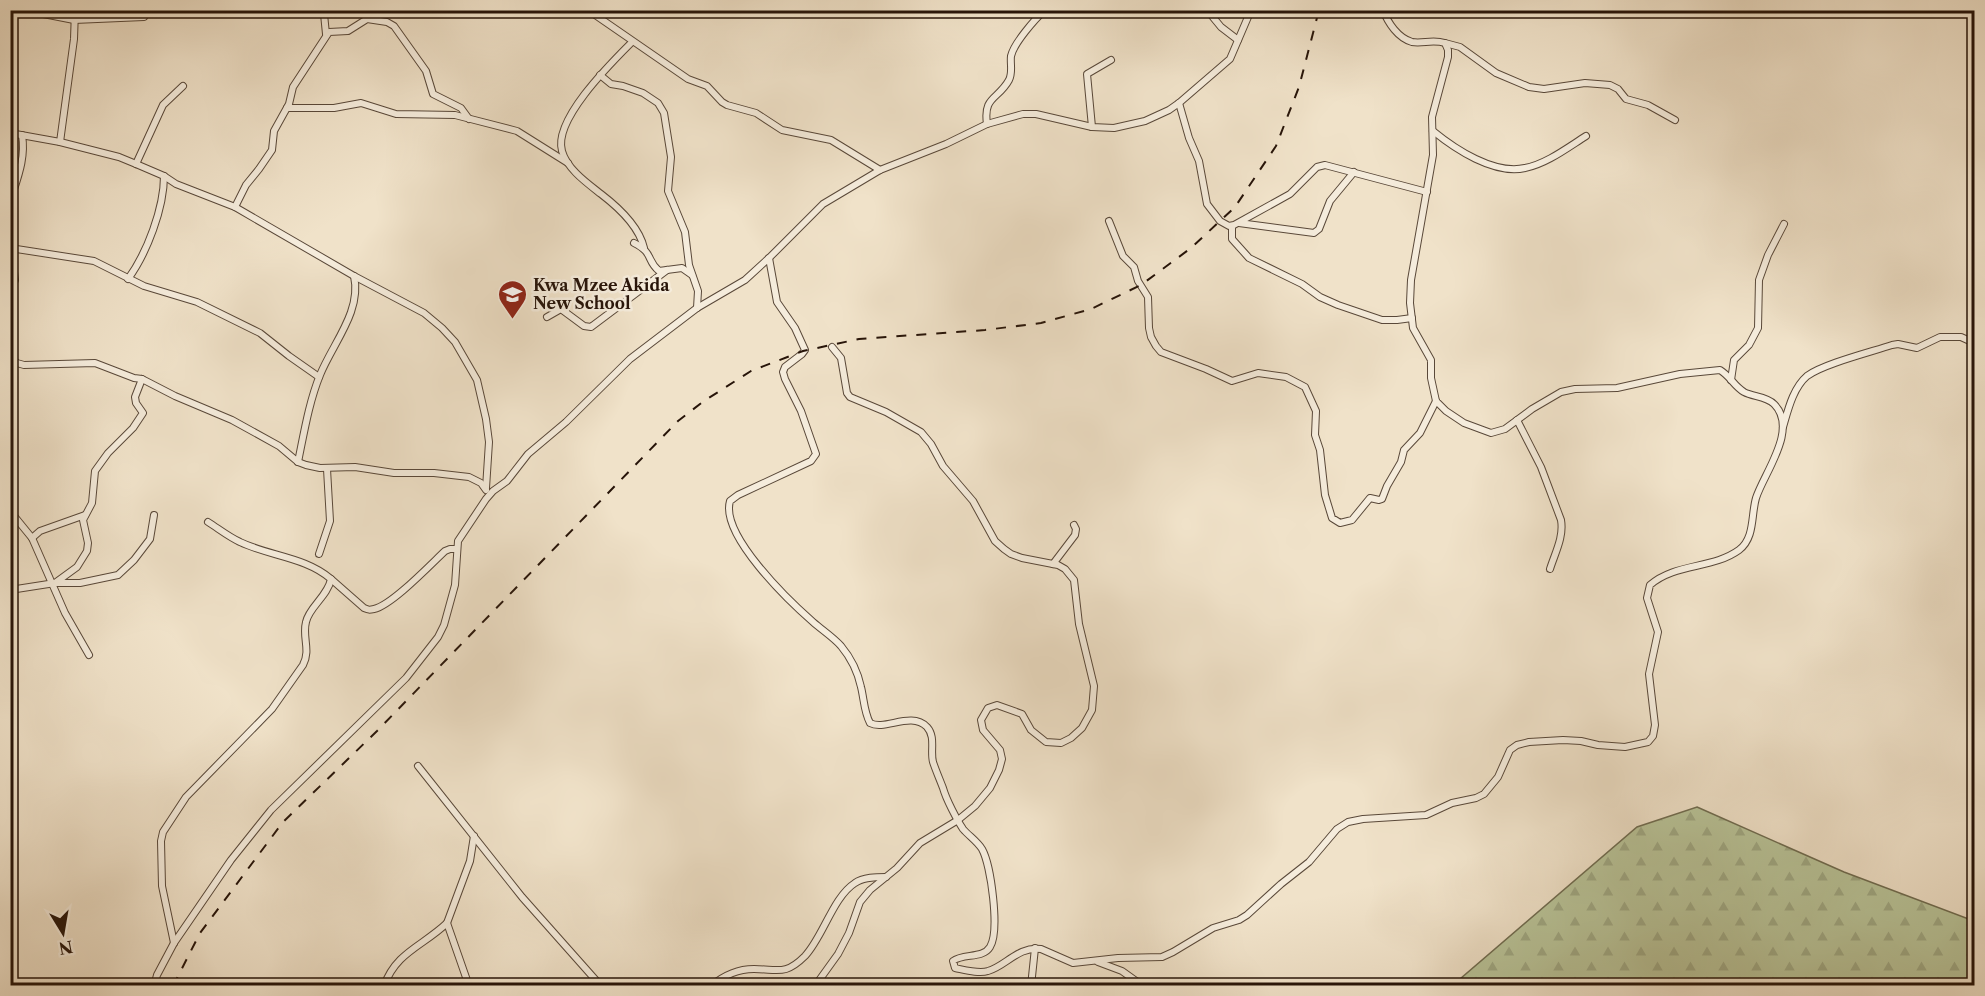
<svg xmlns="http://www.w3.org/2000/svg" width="1985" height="996" viewBox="0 0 1985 996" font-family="'Libre Caslon Text',serif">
	<defs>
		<pattern id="forest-firs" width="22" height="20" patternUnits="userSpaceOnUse" patternTransform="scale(1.5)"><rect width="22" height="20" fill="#b8c398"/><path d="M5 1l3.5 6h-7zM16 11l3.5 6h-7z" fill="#9ea782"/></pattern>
	</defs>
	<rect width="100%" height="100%" fill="#f0e2c9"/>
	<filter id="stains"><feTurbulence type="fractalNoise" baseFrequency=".00333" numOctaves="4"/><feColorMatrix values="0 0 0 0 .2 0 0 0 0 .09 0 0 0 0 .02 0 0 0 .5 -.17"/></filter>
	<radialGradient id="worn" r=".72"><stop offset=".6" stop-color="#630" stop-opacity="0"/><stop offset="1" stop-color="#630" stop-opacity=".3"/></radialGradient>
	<polygon fill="url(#forest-firs)" stroke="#706c50" stroke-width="1.5" points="1697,807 1844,872 1974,921 1974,985 1453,985 1637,827"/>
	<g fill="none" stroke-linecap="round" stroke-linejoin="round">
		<defs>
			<g id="minor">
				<polyline points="23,10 74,20 144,17"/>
				<polyline points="317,10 324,14 326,34"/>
				<polyline points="588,10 688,79 707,86 722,102 727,105 756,113 782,130 831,140 880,170"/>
				<polyline points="1207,10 1221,27 1238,40"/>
				<path d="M 632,42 C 611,63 553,120 562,151 C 567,169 587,183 601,194 C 618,207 639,226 644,248"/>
				<polyline points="1445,43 1460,47 1496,73 1529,87 1544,89 1585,83 1610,85 1618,89 1626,99 1648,105 1675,120"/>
				<polyline points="600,75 611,84 623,86 643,93 658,103 664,113 671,157 668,191 685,232 689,265 698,291 697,308"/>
				<polyline points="1179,103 1189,138 1199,161 1207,204 1220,221 1229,226 1234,225 1290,194 1317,167 1325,165 1427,192"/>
				<polyline points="287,108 334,108 361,103 396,114 455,115 517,131 568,163"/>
				<path d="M 987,124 C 983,96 998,100 1009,80 C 1013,72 1010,64 1011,56 C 1014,43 1035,19 1045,10"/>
				<polyline points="1092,127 1087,74 1111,60"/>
				<path d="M 1433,131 C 1455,149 1494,175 1525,168 C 1546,164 1567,148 1586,136"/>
				<polyline points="10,133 60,142 119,157 136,164 164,176 176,184 235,207 354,276 424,313 442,328 455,342 477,380 486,419 489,442 486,488"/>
				<polyline points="60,142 74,39 75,10"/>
				<polyline points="136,164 163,105 183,86"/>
				<path d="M 10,202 C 17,179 26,159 22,135"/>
				<polyline points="235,207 246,185 259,169 272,150 274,131 289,104 293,87 329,32 348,31 367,19 387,22 394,26 426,71 433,94 461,108 469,119"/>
				<polyline points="1109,221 1123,256 1134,267 1138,281 1148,297 1149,328 1151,337 1156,346 1161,352 1206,369 1232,381 1258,373 1286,377 1305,387 1316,411 1315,435 1320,450 1325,495 1332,518 1340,523 1352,520 1370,498 1379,500 1382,499 1387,486 1401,462 1404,450 1420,433 1436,401"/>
				<polyline points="1239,223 1314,233 1319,229 1330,201 1354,172"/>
				<polyline points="1232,226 1232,239 1249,258 1302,284 1320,297 1338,305 1382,320 1397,320 1412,318"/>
				<polyline points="10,239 15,280 10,294"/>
				<path d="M 634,243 C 654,253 646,260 659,271 L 682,268 L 692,275"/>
				<polyline points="10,248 94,261 144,286 197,302 260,333 289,356 319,377"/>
				<path d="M 769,258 L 777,302 L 795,328 L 805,350 L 802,354 L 785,367 L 783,372 L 785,379 L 801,411 L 816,454 L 811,461 L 738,495 L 730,501 C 720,535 789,601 813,622 C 822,630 833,637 841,646 C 851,658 858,673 861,687 C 864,699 864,712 870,723 C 885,731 911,711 927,727 C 936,737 930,751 933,762 C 936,771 940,780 943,788 C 946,799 957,820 963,829 C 969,836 977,841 982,849 C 991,865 1000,931 990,947 C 983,959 963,953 953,961 L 955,968 C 965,970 979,974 988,971 C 1006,966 1018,946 1041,949 L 1073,963 L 1118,958 L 1162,957 L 1173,952 L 1213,928 L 1239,920 L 1247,915 L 1281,884 L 1309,862 L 1337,829 L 1348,822 L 1363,819 L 1426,815 L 1452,803 L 1476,798 L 1484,794 L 1498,777 L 1510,750 L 1517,745 L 1529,742 L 1563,740 L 1581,741 L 1598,745 L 1625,747 L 1648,742 L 1653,736 L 1655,725 L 1649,674 L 1658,632 L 1647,598 L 1650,585 C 1675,563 1713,569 1739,550 C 1755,538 1751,515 1756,498 C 1764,473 1799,429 1774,404 C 1766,396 1753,397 1744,392 C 1734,386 1730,376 1720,370 L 1680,374 L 1617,388 L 1575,389 L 1561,392 L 1532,409 L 1505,429 L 1491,433 L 1464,423 L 1446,411 L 1436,401 L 1431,378 L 1431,360 L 1413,328 L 1410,303 L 1411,280 L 1433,155 L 1432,117 L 1448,57 L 1448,50 L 1445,43 C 1432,39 1423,44 1412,42 C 1398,38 1388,23 1383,10"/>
				<path d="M 128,279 C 147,253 164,208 164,176"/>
				<polyline points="547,317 561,309 584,326 591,327 667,270"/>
				<polyline points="10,357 17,363 24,365 95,363 134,378 142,379 175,396 232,420 279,446 298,462 306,465 320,468 355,467 394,473 434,473 469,477 481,483 486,490"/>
				<polyline points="1731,380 1734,360 1749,345 1758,328 1759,280 1768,255 1784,224"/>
				<path d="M 1517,420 L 1541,467 L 1561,520 C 1564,537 1555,553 1550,569"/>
				<path d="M 1783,427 C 1788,410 1793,388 1807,376 C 1823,364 1871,352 1892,345 L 1898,344 L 1917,348 L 1940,337 L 1961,337 L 1972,342 L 1974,373"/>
				<path d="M 298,462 C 304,433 309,402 320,375 C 333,343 362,311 354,276"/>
				<polyline points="10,511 32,538 65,613 89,655"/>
				<polyline points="32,538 40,531 85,515"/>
				<polyline points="319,554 330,521 327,469"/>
				<polyline points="1053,564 1075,535 1076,529 1074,525"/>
				<path d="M 331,579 L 364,608 C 369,610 369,610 374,609 C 392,605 430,565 445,551 L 450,549 L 457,549"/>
				<polyline points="55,583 77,567 87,551 88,543 83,520 92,503 95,471 108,453 133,428 143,413 136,403 135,397 142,379"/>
				<polyline points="10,590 55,583 80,583 118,575 134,560 150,539 154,515"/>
				<polyline points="418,766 522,897 601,986"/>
				<path d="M 174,943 L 162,886 L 161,841 L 163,832 L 186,797 L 272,709 L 303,665 C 311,650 302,637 306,622 C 309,607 328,596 331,579 C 306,557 269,556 240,542 C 229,537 219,529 208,522"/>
				<polyline points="1098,962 1122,971 1143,986"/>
				<polyline points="154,986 157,975 174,943 231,860 271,810 406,678 438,637 444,625 455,585 458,541 486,499 493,491 507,481 528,454 566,422 630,359 697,308 745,280 769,258 823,204 880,170 946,144 987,124 1023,114 1036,114 1092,127 1114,128 1145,121 1169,110 1179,103 1230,59 1251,10"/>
				<path d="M 384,986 C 396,952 423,946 447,923"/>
				<polyline points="469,986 447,923 470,861 474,836"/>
				<path d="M 711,986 C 723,976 738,969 754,969 C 778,969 785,976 805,956 C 823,937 833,897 855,883 C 863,877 877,877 886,877"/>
				<polyline points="815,986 838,954 849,933 860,902 870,890 897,868 920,843 958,820 975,806 990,788 999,770 1002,759 1000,750 983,730 981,720 988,708 997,705 1022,714 1031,730 1046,742 1061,743 1071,738 1082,728 1092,710 1094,686 1079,624 1074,580 1065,569 1058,565 1022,558 1011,554 1004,549 995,541 973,501 943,466 931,444 921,432 886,412 850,397 847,393 841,358 832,347"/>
				<polyline points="1031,986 1035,948"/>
			</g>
		</defs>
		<use href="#minor" stroke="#594839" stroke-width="8"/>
		<use href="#minor" stroke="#f5ecdc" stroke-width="6"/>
		<polyline stroke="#271409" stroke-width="2" stroke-dasharray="10 10" stroke-linecap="butt" points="173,986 200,933 283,822 377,731 678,421 704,401 751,371 803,351 859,339 985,330 1041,323 1091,309 1141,285 1191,248 1235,207 1276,146 1299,87 1319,10"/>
	</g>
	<defs>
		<symbol id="school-pin" viewBox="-11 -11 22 30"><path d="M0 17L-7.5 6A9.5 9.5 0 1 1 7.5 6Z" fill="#8f2418" stroke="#f5ecdc"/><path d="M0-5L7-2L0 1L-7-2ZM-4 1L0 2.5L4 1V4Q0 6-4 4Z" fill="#fff"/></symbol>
	</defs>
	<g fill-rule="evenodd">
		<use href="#school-pin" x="496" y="278" width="33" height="45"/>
	</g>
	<g text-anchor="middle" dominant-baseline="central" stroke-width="5" stroke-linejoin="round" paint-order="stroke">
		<g font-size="16" font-weight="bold" fill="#271409" stroke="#f5ecdc" text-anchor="start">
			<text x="533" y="285">Kwa Mzee Akida<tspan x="533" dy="18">New School</tspan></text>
		</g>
	</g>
	<rect width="1985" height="996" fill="none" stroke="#f0e2c9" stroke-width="36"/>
	<rect x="12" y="12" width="1961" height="972" fill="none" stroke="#271409" stroke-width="3"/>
	<rect x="18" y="18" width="1949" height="960" fill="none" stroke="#271409" stroke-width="1.5"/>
	<g transform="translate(63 933) rotate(169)" stroke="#f5ecdc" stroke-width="4.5" paint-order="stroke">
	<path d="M0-4.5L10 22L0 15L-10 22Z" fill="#271409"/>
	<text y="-9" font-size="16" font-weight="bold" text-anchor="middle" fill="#271409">N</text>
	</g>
	<rect width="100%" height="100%" filter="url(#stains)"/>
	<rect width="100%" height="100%" fill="url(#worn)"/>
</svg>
